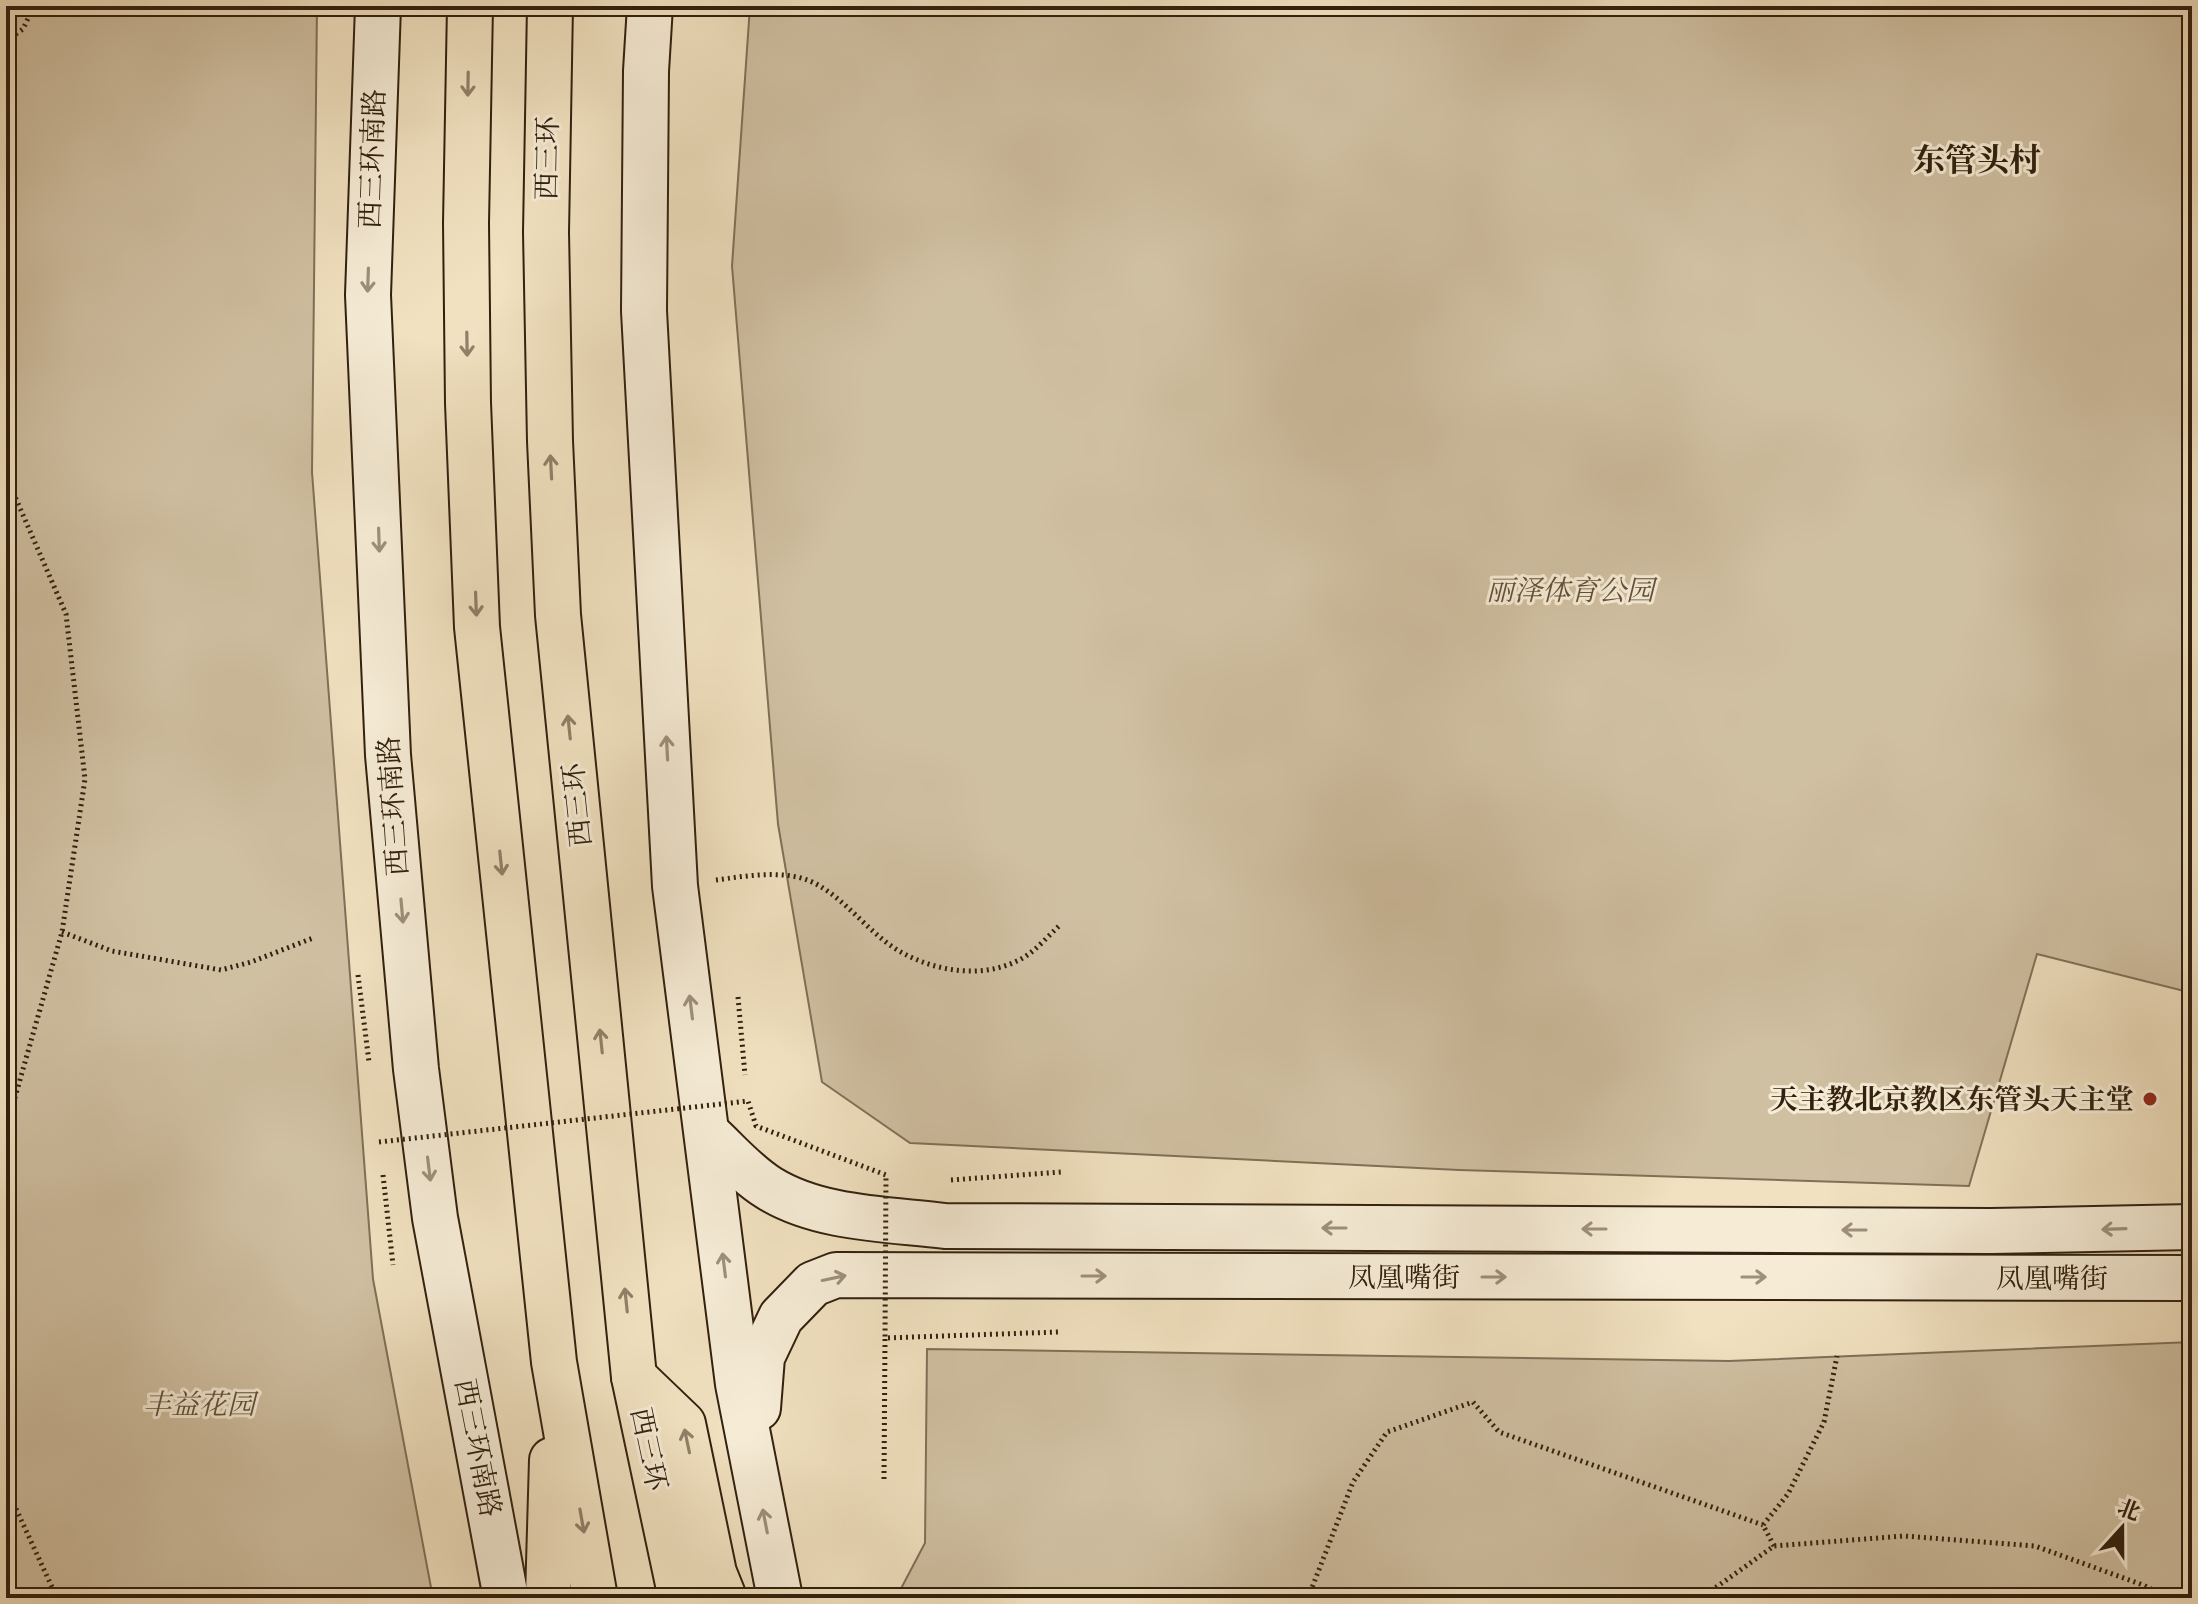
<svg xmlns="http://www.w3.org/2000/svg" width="2198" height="1604" viewBox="0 0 2198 1604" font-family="'IM FELL Great Primer','Noto Serif SC',serif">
	<rect width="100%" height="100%" fill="#f1e1c0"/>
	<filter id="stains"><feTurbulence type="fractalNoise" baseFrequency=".0025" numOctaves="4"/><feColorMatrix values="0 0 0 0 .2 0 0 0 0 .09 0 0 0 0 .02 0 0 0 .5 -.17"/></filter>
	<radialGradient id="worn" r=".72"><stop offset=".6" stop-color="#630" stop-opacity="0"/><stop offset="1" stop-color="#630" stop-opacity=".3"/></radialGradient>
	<g fill="#d0c0a2" stroke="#807058" stroke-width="2">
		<polygon points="6,6 317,6 312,472 373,1279 433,1598 6,1598"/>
		<polygon points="750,6 2192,6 2192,993 2037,954 1969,1186 1459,1170 910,1143 822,1082 778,824 732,266"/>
		<polygon points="2192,1342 2192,1598 896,1598 925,1543 927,1349 1729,1361"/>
	</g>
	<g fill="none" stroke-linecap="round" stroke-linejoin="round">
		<defs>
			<g id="secondary">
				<polyline points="378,6 368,295 388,755 416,1069 435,1218 506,1598"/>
				<polyline points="650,6 646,71 644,311 675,886 738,1384 780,1598"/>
				<path d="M 708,1134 C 727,1151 746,1174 769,1188 C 819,1219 887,1219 945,1226 L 1991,1231 L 2192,1227"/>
				<polyline points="758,1408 762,1357 781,1317 813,1284 836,1275 2192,1278"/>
			</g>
			<g id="highway">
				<polyline points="470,6 466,223 468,403 477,627 554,1362 595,1598"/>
				<polyline points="550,6 546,232 550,441 558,615 634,1377 681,1598"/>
				<polyline points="634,1377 683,1424 714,1573 724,1598"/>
				<polyline points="548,1598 552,1460"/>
			</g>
		</defs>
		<use href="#secondary" stroke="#31200f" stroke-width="48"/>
		<use href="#highway" stroke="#31200f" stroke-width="48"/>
		<g stroke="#31200f" stroke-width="5" stroke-dasharray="2 4" stroke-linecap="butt">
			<polyline points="6,41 23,29 34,6"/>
			<polyline points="6,476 66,614 85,779 62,932 6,1129"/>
			<path d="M 716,880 C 747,876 789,868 818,885 C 848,902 869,933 899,951 C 934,971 980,979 1017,961 C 1033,954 1046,938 1059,926"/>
			<polyline points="62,932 112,951 221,970 251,962 313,938"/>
			<polyline points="358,975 369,1062"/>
			<polyline points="738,997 745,1075"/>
			<polyline points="383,1175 393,1265"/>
			<polyline points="951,1180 1061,1172"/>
			<polyline points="884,1479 885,1338 1058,1332"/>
			<polyline points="6,1487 57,1598"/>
			<polyline points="1774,1546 1763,1525 1788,1494 1824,1422 1837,1356"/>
			<polyline points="1308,1598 1353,1482 1387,1432 1473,1402 1499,1432 1763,1525"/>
			<polyline points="1701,1598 1774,1546 1904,1536 2035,1546 2143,1585 2169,1598"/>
		</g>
		<use href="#secondary" stroke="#f6ecd6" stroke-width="44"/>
		<use href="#highway" stroke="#f1e1c0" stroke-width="44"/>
		<polyline stroke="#31200f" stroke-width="5" stroke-dasharray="2 4" stroke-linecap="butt" points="379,1142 748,1101 756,1126 886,1175 885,1338"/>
	</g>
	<defs><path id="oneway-shaft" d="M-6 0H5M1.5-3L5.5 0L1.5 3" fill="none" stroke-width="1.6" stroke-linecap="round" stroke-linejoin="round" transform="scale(2)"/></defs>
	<g stroke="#918068">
		<use href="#oneway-shaft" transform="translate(468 84) rotate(91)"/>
		<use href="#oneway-shaft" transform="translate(467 344) rotate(89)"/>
		<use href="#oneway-shaft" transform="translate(551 467) rotate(-93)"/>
		<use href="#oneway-shaft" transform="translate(476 604) rotate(88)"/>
		<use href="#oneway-shaft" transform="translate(569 727) rotate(-96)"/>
		<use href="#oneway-shaft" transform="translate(501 863) rotate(84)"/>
		<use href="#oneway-shaft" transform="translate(601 1041) rotate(-96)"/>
		<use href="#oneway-shaft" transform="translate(626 1300) rotate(-96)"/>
		<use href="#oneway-shaft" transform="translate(687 1441) rotate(-102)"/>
		<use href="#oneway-shaft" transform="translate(582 1521) rotate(80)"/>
	</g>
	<g stroke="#9d907c">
		<use href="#oneway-shaft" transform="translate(368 280) rotate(92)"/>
		<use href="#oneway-shaft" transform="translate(379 540) rotate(88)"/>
		<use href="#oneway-shaft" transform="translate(667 748) rotate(-93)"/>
		<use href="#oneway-shaft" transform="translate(402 911) rotate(85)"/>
		<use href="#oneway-shaft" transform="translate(691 1007) rotate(-97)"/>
		<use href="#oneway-shaft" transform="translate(429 1169) rotate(83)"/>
		<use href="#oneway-shaft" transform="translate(1334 1228) rotate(-180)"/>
		<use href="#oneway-shaft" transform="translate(1594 1229) rotate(-180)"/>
		<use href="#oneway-shaft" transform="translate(2114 1229) rotate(178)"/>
		<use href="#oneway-shaft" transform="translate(1854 1230) rotate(-180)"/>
		<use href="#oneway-shaft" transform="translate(724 1265) rotate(-97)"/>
		<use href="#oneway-shaft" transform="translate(1094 1276)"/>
		<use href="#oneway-shaft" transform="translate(1494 1277)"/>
		<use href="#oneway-shaft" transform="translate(1754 1277)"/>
		<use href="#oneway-shaft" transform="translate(834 1278) rotate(-12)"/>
		<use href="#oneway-shaft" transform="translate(765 1521) rotate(-101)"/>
	</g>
	<circle fill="#8f2418" stroke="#f6ecd6" stroke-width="3" cx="2150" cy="1099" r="8"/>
	<g text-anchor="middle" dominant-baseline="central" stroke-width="6" stroke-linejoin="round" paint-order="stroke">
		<g font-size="28" fill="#31200f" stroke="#f6ecd6">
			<text transform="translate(547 158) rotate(-89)">西三环</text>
			<text transform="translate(372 159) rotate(-88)">西三环南路</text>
			<text transform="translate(577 805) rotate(-96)">西三环</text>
			<text transform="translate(393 806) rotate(-94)">西三环南路</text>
			<text x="1404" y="1277">凤凰嘴街</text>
			<text x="2052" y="1278">凤凰嘴街</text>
			<text transform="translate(478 1448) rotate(79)">西三环南路</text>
			<text transform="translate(649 1449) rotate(78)">西三环</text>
		</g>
		<g font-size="28" font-style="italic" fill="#61503b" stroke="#f6ecd6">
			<text x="1570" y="590">丽泽体育公园</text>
			<text x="199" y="1404">丰益花园</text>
		</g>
		<g font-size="28" font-weight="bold" fill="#31200f" stroke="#f6ecd6" text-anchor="end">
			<text x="2134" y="1099">天主教北京教区东管头天主堂</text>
		</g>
		<g font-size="32" font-weight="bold" fill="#31200f" stroke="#f6ecd6">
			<text x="1977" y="160">东管头村</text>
		</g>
	</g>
	<rect width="2198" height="1604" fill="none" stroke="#f1e1c0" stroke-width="32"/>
	<rect x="8" y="8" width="2182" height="1588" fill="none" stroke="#31200f" stroke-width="4"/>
	<rect x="16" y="16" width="2166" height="1572" fill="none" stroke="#31200f" stroke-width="2"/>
	<g transform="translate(2122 1528) rotate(21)" stroke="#f6ecd6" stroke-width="6" paint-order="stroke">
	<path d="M0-6L14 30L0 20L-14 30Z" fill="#31200f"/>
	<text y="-12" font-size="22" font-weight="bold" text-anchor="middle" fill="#31200f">北</text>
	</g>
	<rect width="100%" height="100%" filter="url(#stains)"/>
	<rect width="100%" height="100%" fill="url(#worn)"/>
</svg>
